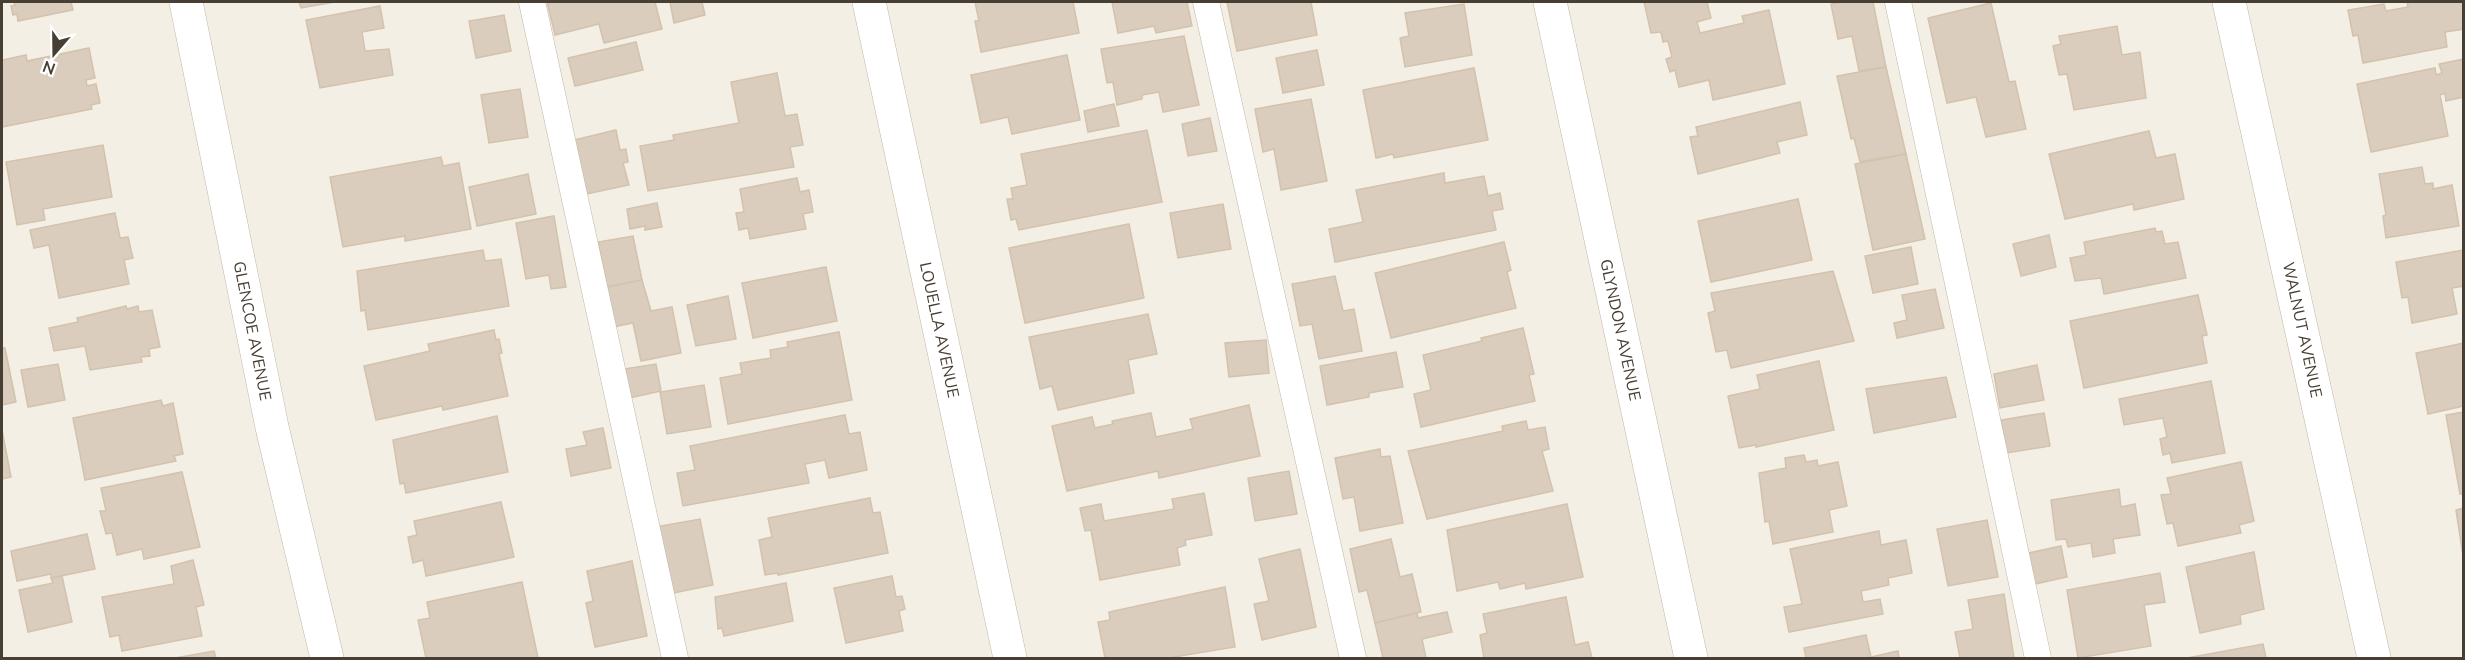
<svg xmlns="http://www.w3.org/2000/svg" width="2465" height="660" viewBox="0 0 2465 660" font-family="'Nunito Sans',sans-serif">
	<rect width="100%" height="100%" fill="#f4efe5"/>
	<g fill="#dacdbd" stroke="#d3c2ac" stroke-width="1.5">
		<polygon points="14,2 71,2 73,10 18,21 17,14 13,15 11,6 15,5"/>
		<polygon points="299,2 335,2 301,8"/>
		<polygon points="547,2 655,2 662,29 604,43 599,24 555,35"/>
		<polygon points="670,2 702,2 705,15 674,23"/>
		<polygon points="975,2 1073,2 1079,33 981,52 975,21 979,21"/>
		<polygon points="1112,2 1187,2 1192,26 1156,33 1154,26 1118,33"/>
		<polygon points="1227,2 1311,2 1317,35 1237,51"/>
		<polygon points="1644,2 1707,2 1711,18 1697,22 1700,33 1744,23 1742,16 1769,10 1785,84 1713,100 1709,80 1679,87 1675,70 1670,72 1666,59 1672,57 1668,41 1663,42 1661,32 1651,33"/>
		<polygon points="1842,2 1873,2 1886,67 1859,71 1852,36 1838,39 1831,4"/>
		<polygon points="2407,2 2464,2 2464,29 2445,32 2447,47 2363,63 2358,35 2353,36 2348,10 2384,4 2386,11 2408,7"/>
		<polygon points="1991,3 2009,82 2015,81 2026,129 1986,137 1976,97 1947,103 1928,18"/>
		<polygon points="1464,4 1472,55 1405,67 1400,38 1409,36 1405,13"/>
		<polygon points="380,6 384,28 362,32 365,51 389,49 393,75 320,88 306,20"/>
		<polygon points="504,15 511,51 476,58 469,21"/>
		<polygon points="2117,26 2122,55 2140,52 2146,98 2074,110 2067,74 2059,75 2053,46 2061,44 2059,36"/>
		<polygon points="1184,36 1199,105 1163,112 1159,92 1142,95 1142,99 1117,105 1113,82 1107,83 1101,49"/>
		<polygon points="636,42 643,70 575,86 568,58"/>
		<polygon points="89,48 95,78 86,80 87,86 96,84 100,103 91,105 92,109 2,127 2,60 26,55 27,61"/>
		<polygon points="1317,50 1324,85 1283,93 1276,58"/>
		<polygon points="1067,55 1080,120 1012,134 1008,117 981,123 971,75"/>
		<polygon points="2464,59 2464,97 2446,101 2445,93 2440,95 2448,136 2371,152 2357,84 2435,68 2436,75 2442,73 2439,64"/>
		<polygon points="1886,67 1906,154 1860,162 1854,138 1851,139 1837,76"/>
		<polygon points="1474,68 1488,140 1394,158 1393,154 1376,158 1363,90"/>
		<polygon points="777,73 785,116 797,114 803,145 790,147 794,167 648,191 640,146 674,140 673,135 739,123 731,82"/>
		<polygon points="520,89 528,137 489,143 481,95"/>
		<polygon points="1311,99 1327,181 1281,190 1274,149 1263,152 1255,109"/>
		<polygon points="1800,102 1807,135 1777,142 1780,153 1698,174 1690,137 1698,136 1696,127"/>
		<polygon points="1114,104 1119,126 1088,132 1084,111"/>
		<polygon points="1210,118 1217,151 1188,156 1182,124"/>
		<polygon points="616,130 620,150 626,149 628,162 623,163 629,185 586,194 574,140"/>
		<polygon points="1147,130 1162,202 1019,230 1016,219 1011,220 1007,199 1013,199 1011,188 1027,185 1021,154"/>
		<polygon points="2149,131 2156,158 2175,154 2184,199 2134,210 2133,204 2065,219 2049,154"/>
		<polygon points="103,145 112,197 43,209 45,220 17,225 6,162"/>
		<polygon points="1906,154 1925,239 1873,250 1855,164"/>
		<polygon points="441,157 443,166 459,163 471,229 405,241 405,236 343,247 330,177"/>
		<polygon points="2422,167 2425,184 2433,183 2433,189 2452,185 2459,226 2386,238 2383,216 2386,215 2379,174"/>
		<polygon points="1444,173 1445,183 1484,176 1488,196 1500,193 1503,209 1492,211 1496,230 1335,262 1329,229 1363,222 1356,190"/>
		<polygon points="528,174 536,214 477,226 469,187"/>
		<polygon points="797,178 800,192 809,190 813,212 803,214 806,229 750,239 748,228 739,230 736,213 744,212 740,189"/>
		<polygon points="1798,199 1812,260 1711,282 1698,221"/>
		<polygon points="657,203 662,227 645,230 645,226 630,229 627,209"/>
		<polygon points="1223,204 1231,249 1178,258 1170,213"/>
		<polygon points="115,213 120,238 128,237 133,258 124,260 129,284 59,298 49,245 34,248 30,230"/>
		<polygon points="554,216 566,287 551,289 549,275 526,279 516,223"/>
		<polygon points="1129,224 1144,298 1025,323 1009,248"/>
		<polygon points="2155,228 2156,232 2162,231 2165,244 2178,242 2186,278 2104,294 2101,278 2075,281 2070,258 2086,255 2084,242"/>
		<polygon points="2049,235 2056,267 2021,276 2013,244"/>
		<polygon points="633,236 642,280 607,287 598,242"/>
		<polygon points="1504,242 1511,270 1507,272 1516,308 1391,338 1375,273"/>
		<polygon points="1911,247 1918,284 1873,293 1865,256"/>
		<polygon points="483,250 485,261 501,259 509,306 368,330 365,310 361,311 357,271"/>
		<polygon points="2464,250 2464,286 2452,288 2457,314 2412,323 2408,297 2402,298 2396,262"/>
		<polygon points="826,267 837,321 753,338 742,283"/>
		<polygon points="1833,271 1854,341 1731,368 1727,350 1716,352 1708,313 1715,311 1711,293"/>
		<polygon points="1335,276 1343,311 1354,309 1362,351 1319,359 1312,324 1300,326 1292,284"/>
		<polygon points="642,280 651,311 672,307 681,353 641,361 633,323 613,327 607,287"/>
		<polygon points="1935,289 1944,328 1897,338 1894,323 1907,320 1902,295"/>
		<polygon points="2198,295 2207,335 2202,336 2207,363 2084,388 2070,321"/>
		<polygon points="728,296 736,339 696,346 687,305"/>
		<polygon points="126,306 127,309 138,306 139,312 152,310 160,347 149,349 150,356 141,357 142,362 90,370 85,346 54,351 49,328 78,322 77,318"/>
		<polygon points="1148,314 1157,354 1128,360 1134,393 1058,410 1052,386 1040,389 1029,337"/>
		<polygon points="1523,328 1534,374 1529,375 1535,401 1421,427 1414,394 1431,390 1423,355 1482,341 1481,338"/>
		<polygon points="494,330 496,340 499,339 502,353 499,354 508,396 443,410 442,406 376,420 364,366 430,351 428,344"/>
		<polygon points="839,332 852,400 728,424 720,378 742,374 740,363 771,358 770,350 788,347 787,342"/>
		<polygon points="1266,340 1269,373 1229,377 1225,343"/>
		<polygon points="2464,343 2464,406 2428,414 2416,353"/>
		<polygon points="2,348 5,348 16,402 2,405"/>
		<polygon points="1396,352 1403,387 1369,393 1369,397 1327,405 1320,366"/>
		<polygon points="1819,361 1834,430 1756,447 1756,445 1739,448 1728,396 1760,389 1757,375"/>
		<polygon points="58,364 65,400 28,407 21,370"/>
		<polygon points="656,364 661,391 629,398 624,369"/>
		<polygon points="2037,365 2044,400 2000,408 1994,374"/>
		<polygon points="1946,377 1956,417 1874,433 1866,389"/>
		<polygon points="2211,381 2225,453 2172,463 2170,453 2163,455 2160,439 2167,437 2163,418 2124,425 2119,399"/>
		<polygon points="704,385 711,427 667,434 660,392"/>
		<polygon points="161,400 163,406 173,403 183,454 174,456 176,461 85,480 73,418"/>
		<polygon points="1249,405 1260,456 1159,478 1158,471 1067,491 1052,426 1092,417 1095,428 1113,424 1112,421 1151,413 1156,437 1193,429 1190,419"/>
		<polygon points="2464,412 2464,494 2460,494 2446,415"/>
		<polygon points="2044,413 2050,446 2007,453 2001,420"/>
		<polygon points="845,415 849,434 860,432 867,470 829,478 825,460 805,464 809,483 683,506 677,473 695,470 690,446"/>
		<polygon points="497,416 508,472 406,493 404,483 400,484 393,440"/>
		<polygon points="1526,421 1528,430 1545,427 1549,449 1542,451 1553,491 1427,519 1408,451 1503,431 1502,426"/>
		<polygon points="603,428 611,468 571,476 566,449 587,445 583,432"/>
		<polygon points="2,430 11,477 2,479"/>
		<polygon points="1380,449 1381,457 1390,456 1403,523 1360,531 1354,497 1343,499 1335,458"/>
		<polygon points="1804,455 1806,462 1817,460 1818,466 1838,462 1847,506 1829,510 1833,532 1773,544 1769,521 1765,522 1759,473 1786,468 1785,458"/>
		<polygon points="2241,462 2254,521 2239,525 2241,533 2178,546 2173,523 2167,524 2161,495 2171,494 2167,478"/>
		<polygon points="1289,471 1297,514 1255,521 1248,478"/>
		<polygon points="182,472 200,547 144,559 142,549 117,555 112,533 106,534 100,511 106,511 101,488"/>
		<polygon points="2119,489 2121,507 2135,504 2140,535 2113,539 2115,553 2093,557 2091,543 2068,547 2066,539 2056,540 2051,500"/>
		<polygon points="1204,493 1212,535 1185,540 1186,545 1177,548 1180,565 1100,580 1091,530 1085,531 1080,508 1101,504 1104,521 1174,509 1172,499"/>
		<polygon points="870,498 873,513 880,512 888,553 778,575 778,573 765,575 759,540 772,537 768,518"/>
		<polygon points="501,502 514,557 426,576 423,560 413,563 408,537 417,535 414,521"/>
		<polygon points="1567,504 1583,577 1526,589 1525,583 1500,589 1498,582 1457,591 1447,530"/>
		<polygon points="2464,508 2464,562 2456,510"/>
		<polygon points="700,519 713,585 668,594 655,527"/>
		<polygon points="1987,520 1998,577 1948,586 1937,529"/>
		<polygon points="1879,531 1881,545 1906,540 1912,573 1888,578 1889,585 1861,591 1863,602 1880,599 1883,614 1789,632 1784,607 1802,604 1790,549"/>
		<polygon points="87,534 95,569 51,578 51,574 17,581 11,551"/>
		<polygon points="1391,539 1400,577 1412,574 1421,612 1375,623 1367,590 1359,592 1350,549"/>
		<polygon points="2061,546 2067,577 2035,584 2028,553"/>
		<polygon points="1300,549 1316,627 1262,640 1254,604 1269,601 1259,559"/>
		<polygon points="2254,552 2264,609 2240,615 2241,624 2200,633 2186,567"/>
		<polygon points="193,560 204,605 196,607 202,636 122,651 119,635 110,637 102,597 174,584 171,566"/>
		<polygon points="632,561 647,636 595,647 586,603 593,601 587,571"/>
		<polygon points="2160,573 2165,602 2144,605 2151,646 2078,658 2067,590"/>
		<polygon points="62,576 72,622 28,632 19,590 53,583 51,578"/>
		<polygon points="892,576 896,597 902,596 905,609 899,611 903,631 846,643 834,588"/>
		<polygon points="522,582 538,658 426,658 418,620 430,618 427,602"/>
		<polygon points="786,583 793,621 724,636 722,628 718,629 715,597"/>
		<polygon points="1225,587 1235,647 1168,658 1105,658 1098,622 1110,620 1109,612"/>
		<polygon points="2004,594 2014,658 1960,658 1955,632 1973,629 1968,600"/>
		<polygon points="1566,597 1575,645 1588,642 1592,658 1484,658 1480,635 1487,633 1483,614"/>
		<polygon points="1447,612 1452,632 1422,639 1426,658 1383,658 1375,623 1417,613 1418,618"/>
		<polygon points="1866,635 1871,657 1898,651 1899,658 1806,658 1804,648"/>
		<polygon points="2263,644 2266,658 2187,658"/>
		<polygon points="214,651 216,658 175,658"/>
	</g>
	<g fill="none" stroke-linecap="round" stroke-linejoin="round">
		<defs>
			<g id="service">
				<polyline points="532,2 675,658"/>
				<polyline points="1206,2 1353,658"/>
				<polyline points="1898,2 2038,658"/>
			</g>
			<g id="minor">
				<polyline points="186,2 272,427 327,658"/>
				<polyline points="869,2 1010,658"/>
				<polyline points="1550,2 1691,658"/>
				<polyline points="2229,2 2374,658"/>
			</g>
		</defs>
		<use href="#service" stroke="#c1b7a7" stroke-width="27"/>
		<use href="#minor" stroke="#c1b7a7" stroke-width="34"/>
		<use href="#service" stroke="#fff" stroke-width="26"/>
		<use href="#minor" stroke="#fff" stroke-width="33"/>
	</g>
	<g text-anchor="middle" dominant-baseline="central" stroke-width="6" stroke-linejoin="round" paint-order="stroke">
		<g font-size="16" fill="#483f34" stroke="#fff">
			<text transform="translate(939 330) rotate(78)">LOUELLA AVENUE</text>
			<text transform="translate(1620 330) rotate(78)">GLYNDON AVENUE</text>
			<text transform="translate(2302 330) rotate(78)">WALNUT AVENUE</text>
			<text transform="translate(252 331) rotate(79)">GLENCOE AVENUE</text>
		</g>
	</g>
	<rect width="2465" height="660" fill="none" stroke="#483f34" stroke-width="6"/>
	<g transform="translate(54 54) rotate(200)" stroke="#ffffff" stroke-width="4.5" paint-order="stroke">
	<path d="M0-4.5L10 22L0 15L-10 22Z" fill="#483f34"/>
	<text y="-9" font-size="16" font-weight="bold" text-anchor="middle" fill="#483f34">N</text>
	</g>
</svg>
